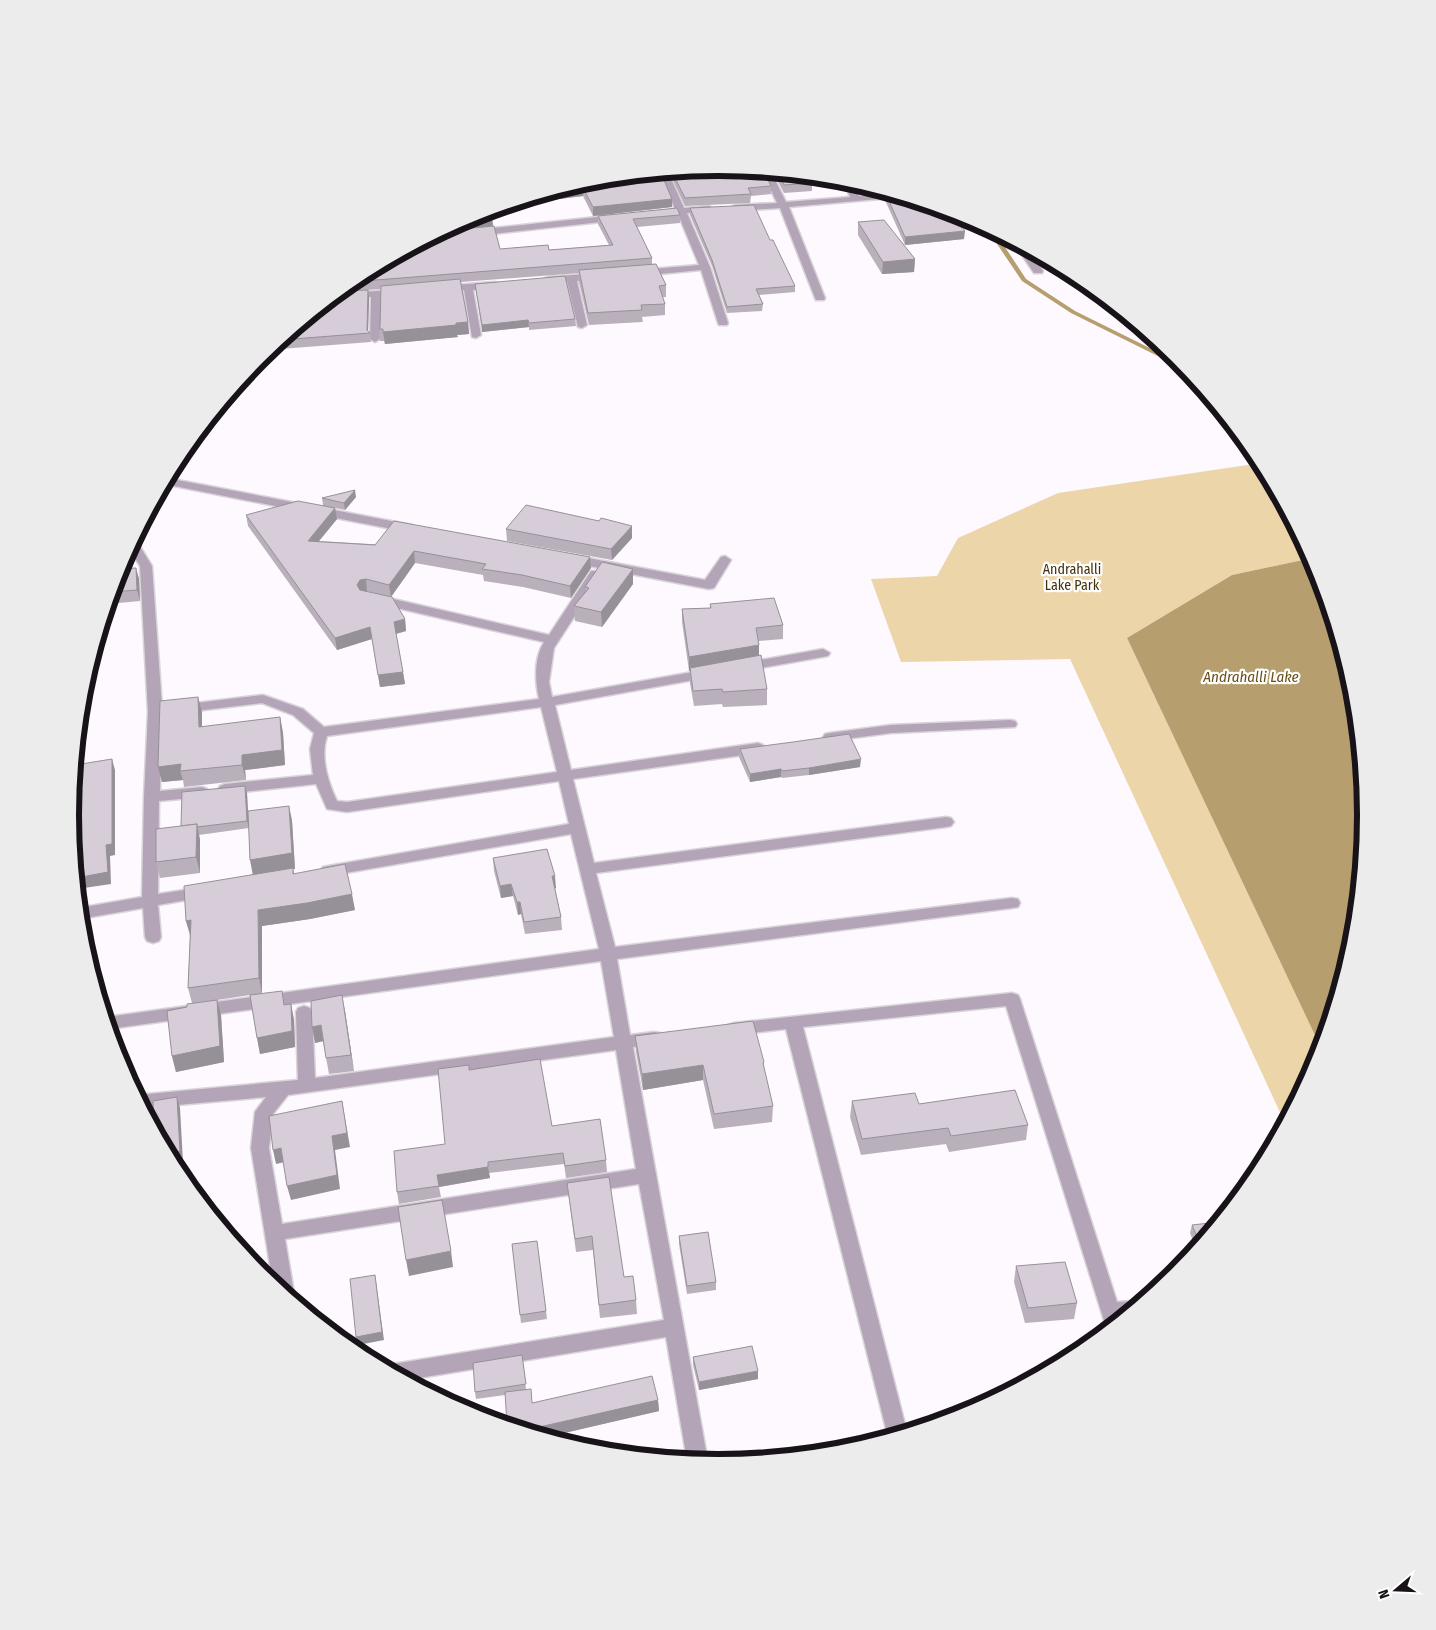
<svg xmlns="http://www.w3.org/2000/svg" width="1436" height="1630" viewBox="0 0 1436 1630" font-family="'Fira Sans Condensed',sans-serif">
	<rect width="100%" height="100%" fill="#fdf9fe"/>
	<polygon fill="#ecd5a9" points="1261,463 1312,558 1232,575 1127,638 1321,1048 1317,1063 1285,1123 1070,659 901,662 871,579 937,576 958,538 1058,493"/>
	<polygon fill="#b69e6e" points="1312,558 1317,567 1354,689 1366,815 1353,942 1321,1048 1127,638 1232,575"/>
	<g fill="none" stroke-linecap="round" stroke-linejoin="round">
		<polygon fill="#b69e6e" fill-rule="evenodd" points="988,228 995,232 1026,279 1075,311 1182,364 1188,371 1071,313 1022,281 987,229"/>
		<defs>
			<g id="street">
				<polygon points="762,171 771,172 786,202 850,197 843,179 852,182 859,196 892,194 902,197 789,207 825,298 824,300 816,300 815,298 780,208 735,211 730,208 735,205 777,203"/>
				<polygon points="668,172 684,208 709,206 714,209 709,212 687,213 710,267 728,323 727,325 719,325 718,323 701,270 639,276 634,273 639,270 699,265 678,214 672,215 667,212 675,209 660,173"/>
				<polygon points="616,215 619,216 619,220 475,236 470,233 475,230"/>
				<polygon points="1016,243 1028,249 1043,271 1042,273 1034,273 1015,245"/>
				<polygon points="598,273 603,276 602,278 577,281 587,325 582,328 578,327 567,281 547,283 542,280 547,277"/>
				<polygon points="494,282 498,283 498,287 473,290 481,335 476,338 472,337 464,290 442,292 437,289 442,286"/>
				<polygon points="402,289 407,292 406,294 381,297 380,339 375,342 370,339 371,297 330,299 337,294"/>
				<polygon points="167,478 412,525 418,529 412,533 164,484"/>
				<path d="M 134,540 L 136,540 L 152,566 L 162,707 L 263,695 L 303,709 L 324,727 L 539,699 C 535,681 534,658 544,642 L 371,602 L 370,599 L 371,596 L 376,595 L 549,635 L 591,571 L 601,571 L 602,574 L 554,648 L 549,682 L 552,697 L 710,669 L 717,673 L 710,677 L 555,705 L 571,770 L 758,743 L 763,745 L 765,748 L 763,751 L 758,753 L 573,779 L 594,863 L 946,817 L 951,818 L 954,822 L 951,826 L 946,827 L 596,873 L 615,947 L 1012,898 L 1018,899 L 1020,903 L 1018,907 L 1012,908 L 617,959 L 630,1035 L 654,1032 L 660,1033 L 663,1038 L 660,1043 L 633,1047 L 708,1462 L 687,1460 L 666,1337 L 407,1380 L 385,1368 L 393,1364 L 664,1320 L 639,1184 L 285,1239 L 294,1293 L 291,1299 L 273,1284 L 251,1148 L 255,1112 L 266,1097 L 143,1108 L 137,1095 L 298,1080 L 296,1012 L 298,1008 L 304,1006 L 310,1008 L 312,1012 L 315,1078 L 614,1037 L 601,961 L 109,1029 L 105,1017 L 107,1017 L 599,949 L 571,834 L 328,876 L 323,875 L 320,871 L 323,867 L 328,866 L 569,824 L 559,781 L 347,812 L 327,809 L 316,784 L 225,794 L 220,792 L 218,789 L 220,786 L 225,784 L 313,775 L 310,749 L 314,733 L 293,715 L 262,703 L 162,715 L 160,791 L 202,787 L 207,789 L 209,792 L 207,795 L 202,797 L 159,801 L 158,894 L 204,887 L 210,888 L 212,892 L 210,896 L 158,905 L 161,937 L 159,941 L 153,943 L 147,941 L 145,937 L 143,908 L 80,919 L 79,908 L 142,897 L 144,797 L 148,712 L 140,566 L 129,549 ZM 541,707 L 557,772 L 347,802 L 337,801 C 328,782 320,757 327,736 ZM 616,1050 L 636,1169 L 282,1224 L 269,1148 L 273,1114 L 288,1095 Z"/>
				<polygon points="572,555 705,580 721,557 725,556 731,560 714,588 709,589 568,562 566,559"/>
				<polygon points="823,649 830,653 828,656 743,671 736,667 743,663"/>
				<polygon points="1010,720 1015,721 1017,724 1015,727 891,733 830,741 825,740 823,737 825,734 830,733 891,725"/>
				<polygon points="1012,993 1018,995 1020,999 1117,1302 1132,1301 1139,1304 1107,1330 1006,1006 803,1027 907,1432 888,1437 786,1029 734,1035 728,1033 725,1029 728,1025 734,1023"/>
			</g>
		</defs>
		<use href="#street" stroke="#d8d4d9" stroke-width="3"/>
		<use href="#street" fill="#b3a4b7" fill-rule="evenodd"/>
	</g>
	<g fill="#b9b0bb">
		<polygon points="718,167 771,186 771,194 751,196 750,203 685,206 669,172"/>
		<polygon points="773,172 808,176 812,183 812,191 784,193"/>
		<polygon points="592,179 672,199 672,207 593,216 583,196 504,206"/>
		<polygon points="880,190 949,211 964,239 905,245 885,200 885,193 881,193"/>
		<polygon points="677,208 680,215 680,223 637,227 652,258 652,264 656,264 666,285 666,297 662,297 665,304 665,315 642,317 643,322 589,325 579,282 579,273 461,282 468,322 469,334 457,335 458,337 385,344 384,341 380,341 379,329 380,327 381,289 353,291 368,290 369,299 368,331 370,333 371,342 280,349 279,343 276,344 358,276 470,216 490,210 492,218 493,226 458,230 494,226 500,249 548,245 549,250 609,245 598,224 598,216"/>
		<polygon points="690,208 770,240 795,286 795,292 759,295 763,304 762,311 727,313 712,266 690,215"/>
		<polygon points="858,222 915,259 914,272 882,274 858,235"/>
		<polygon points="1032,252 1056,265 1041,265 1039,259"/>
		<polygon points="475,284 575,319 576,326 529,330 529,327 482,332"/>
		<polygon points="356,497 345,510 335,508 337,519 319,541 590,557 591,568 571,598 523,587 484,581 483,575 415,563 391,597 366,591 405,619 406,631 396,634 405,684 380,687 372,639 337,650 248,526 246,515 323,505 322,498"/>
		<polygon points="506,529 632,538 612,560 507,541"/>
		<polygon points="136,568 139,579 140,601 108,604 119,569"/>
		<polygon points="633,584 602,627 575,621 574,606 586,592 585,587"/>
		<polygon points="710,604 783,625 783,639 759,641 759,655 767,689 767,705 723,707 722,704 694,706 690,683 690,671 689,671 682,622 682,609 710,608"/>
		<polygon points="198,697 202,712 202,727 280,717 283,733 285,765 245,770 246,780 184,787 183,780 162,782 158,767"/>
		<polygon points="740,749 860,767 809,775 782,778 781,777 750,782 739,757"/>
		<polygon points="247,793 248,819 289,806 292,821 295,869 293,869 294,874 355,910 310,919 262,926 262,993 285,1005 291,1004 294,1020 295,1047 260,1054 250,995 217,1000 221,1015 224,1062 176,1072 172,1056 187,1007 192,1003 188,988 190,936 186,921 253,874 249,828 199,835 200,840 200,873 160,878 156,862 181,826"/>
		<polygon points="493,858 556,888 555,888 561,917 562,930 525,934 521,914 518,915 513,896 501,898 494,871"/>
		<polygon points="345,1011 354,1071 329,1074 323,1041 315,1043"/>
		<polygon points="635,1036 764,1062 764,1069 773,1106 772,1122 714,1129 703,1080 643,1090 636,1052"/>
		<polygon points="469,1070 552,1126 606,1160 607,1172 566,1178 564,1164 489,1173 490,1178 439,1187 441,1197 399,1204 397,1192 445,1144"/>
		<polygon points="852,1101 919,1104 1028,1125 1026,1140 949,1152 946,1144 861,1155 850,1117"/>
		<polygon points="567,1183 624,1277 636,1300 637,1314 600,1318 593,1250 576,1252"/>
		<polygon points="1218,1222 1196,1249 1190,1233 1192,1225"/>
		<polygon points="679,1236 716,1282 716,1290 687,1294 679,1244"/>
		<polygon points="537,1241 547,1319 521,1323 512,1244"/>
		<polygon points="1016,1266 1077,1303 1074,1319 1025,1323 1014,1282"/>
		<polygon points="522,1355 526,1389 532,1403 658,1400 659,1411 547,1437 505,1395 476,1399 475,1392"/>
		<polygon points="693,1357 758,1379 699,1390 693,1365"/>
	</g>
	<g fill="#969098">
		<polygon points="583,188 583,196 504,206 549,192"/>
		<polygon points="672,199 672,207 593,216 593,207"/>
		<polygon points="492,218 493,226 442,232 461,221"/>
		<polygon points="965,231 964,239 905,245 905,237"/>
		<polygon points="915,259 914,272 882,274 883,262"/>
		<polygon points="368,290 369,299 368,333 367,330"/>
		<polygon points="528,320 529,327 482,332 482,325"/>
		<polygon points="468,322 469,334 457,335 458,337 385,344 383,332"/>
		<polygon points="355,490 356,497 345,510 344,503"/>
		<polygon points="335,508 337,519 310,552 308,541"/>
		<polygon points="632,526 632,538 612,560 611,549"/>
		<polygon points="414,551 415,563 391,597 389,585"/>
		<polygon points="590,557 591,568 571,598 570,586"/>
		<polygon points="136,568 139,579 140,601 137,590"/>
		<polygon points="633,569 633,584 602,627 601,612"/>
		<polygon points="366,579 367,591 362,592 359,596 357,585 360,580"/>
		<polygon points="405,619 406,631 395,634 394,622"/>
		<polygon points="370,627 372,639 337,650 335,638"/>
		<polygon points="759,645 759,658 689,671 689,657"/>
		<polygon points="403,672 405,684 380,687 378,675"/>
		<polygon points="198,697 202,712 202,743 199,727"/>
		<polygon points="280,717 283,733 285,765 245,770 246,780 242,765 242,755"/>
		<polygon points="112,759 115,770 115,855 110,856 111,884 77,889 76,878 106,845"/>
		<polygon points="861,759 860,767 809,775 809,768"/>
		<polygon points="181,764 180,771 183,780 162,782 158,767"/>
		<polygon points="781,769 781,777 750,782 750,774"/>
		<polygon points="245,786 247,793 249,828 247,821"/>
		<polygon points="289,806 292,821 295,869 293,869 296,883 253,876 250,860"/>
		<polygon points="197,824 200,840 200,873 196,857"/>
		<polygon points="552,876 555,876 556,888 553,889"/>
		<polygon points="511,884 513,896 501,898 500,886"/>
		<polygon points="352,894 355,910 310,919 262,926 262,994 259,978 258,910"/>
		<polygon points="517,902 520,902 521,914 518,915"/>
		<polygon points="191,920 191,937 186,921"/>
		<polygon points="342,995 345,1011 354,1071 351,1055"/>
		<polygon points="217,1000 221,1015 224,1062 176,1072 172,1056"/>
		<polygon points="291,1004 294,1020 295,1047 260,1054 257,1038"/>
		<polygon points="321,1025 324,1041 315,1043 312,1027"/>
		<polygon points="703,1065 703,1080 643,1090 642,1074"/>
		<polygon points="177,1097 180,1108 183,1162 174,1164 168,1154"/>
		<polygon points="342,1101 350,1147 335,1150 340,1189 291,1200 287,1186 332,1136"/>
		<polygon points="281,1148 285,1162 276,1164 273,1150"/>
		<polygon points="488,1167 490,1178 439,1187 437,1175"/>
		<polygon points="451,1251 453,1267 409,1276 406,1260"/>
		<polygon points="375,1275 384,1340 358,1345 356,1337"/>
		<polygon points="758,1371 758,1379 699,1390 699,1382"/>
		<polygon points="658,1400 659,1411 547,1437 535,1433 535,1428"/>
	</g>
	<g fill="#d7cdd9" stroke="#969098">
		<polygon points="718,167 764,172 771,186 748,188 751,194 685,198 672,172"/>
		<polygon points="661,173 672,199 593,207 583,188 549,192 592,179"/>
		<polygon points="778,173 808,176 812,183 784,185"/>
		<polygon points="885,192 949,211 965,231 905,237"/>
		<polygon points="754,205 770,240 773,240 795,286 756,289 763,304 727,307 712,260 690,208"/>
		<polygon points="677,208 680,215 633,219 652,258 351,282 358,276 442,231 494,226 500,249 548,245 549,250 613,245 598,216"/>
		<polygon points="490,210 492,218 461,221 470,216"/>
		<polygon points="884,220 915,259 883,262 858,222"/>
		<polygon points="656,264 666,285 659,286 665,304 641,305 642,310 588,313 579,270"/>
		<polygon points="565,276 575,319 529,323 528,320 482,325 475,284"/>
		<polygon points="460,279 468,322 456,323 456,325 383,332 383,329 379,329 380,327 381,286"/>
		<polygon points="368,290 367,330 370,333 280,340 340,291"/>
		<polygon points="355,490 344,503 322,498"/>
		<polygon points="298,501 335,508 308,541 375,545 394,521 590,557 570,586 522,575 482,569 486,564 414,551 389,585 366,579 360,580 357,585 360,590 392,597 405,619 394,622 403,672 378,675 370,627 335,638 246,515"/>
		<polygon points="526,505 599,521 601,518 632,526 611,549 506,529"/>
		<polygon points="602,562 633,569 601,612 574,606 589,588 585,587"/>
		<polygon points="136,568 137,590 112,592 119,569"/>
		<polygon points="774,598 783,625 756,628 759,645 689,657 682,609 711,608 710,604"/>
		<polygon points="761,655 767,689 723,692 722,689 693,691 690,668"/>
		<polygon points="198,697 199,727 280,717 282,750 242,755 242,765 180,771 181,764 158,767 160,701"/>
		<polygon points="849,734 861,759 809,768 782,771 781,769 750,774 740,749 793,742"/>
		<polygon points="112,759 112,844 106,845 108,872 76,878 70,815 75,765"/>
		<polygon points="245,786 247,821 197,827 197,824 181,826 182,792"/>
		<polygon points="289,806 292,853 250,860 248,811"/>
		<polygon points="197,824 196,857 156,862 156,829"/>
		<polygon points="547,849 555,876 552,876 561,917 524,922 520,902 517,902 511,884 500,886 493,858"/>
		<polygon points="345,864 352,894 307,903 258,910 259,978 188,988 191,920 186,921 184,886 293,868 293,874"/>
		<polygon points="282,991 284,1005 291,1004 292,1031 257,1038 250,995"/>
		<polygon points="342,995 351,1055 326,1058 321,1025 312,1027 311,1001"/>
		<polygon points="217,1000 220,1046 172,1056 167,1011 187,1007 187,1004"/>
		<polygon points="753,1021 764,1062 763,1063 773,1106 714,1114 703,1065 642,1074 635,1036"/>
		<polygon points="540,1059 552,1126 600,1119 606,1160 565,1166 563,1153 488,1162 488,1167 437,1175 439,1186 397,1192 394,1151 445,1144 438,1069 469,1065 469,1070"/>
		<polygon points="1015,1090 1028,1125 951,1136 948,1128 862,1139 852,1101 915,1093 919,1104"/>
		<polygon points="177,1097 180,1151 168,1154 153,1126 154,1125 153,1101"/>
		<polygon points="342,1101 347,1133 332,1136 337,1175 287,1186 281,1148 273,1150 269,1116"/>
		<polygon points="609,1177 624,1277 633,1276 636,1300 599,1305 592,1236 575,1239 567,1183"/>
		<polygon points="442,1200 451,1251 406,1260 398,1207"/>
		<polygon points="1218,1222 1200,1244 1192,1225"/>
		<polygon points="708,1232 716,1282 687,1286 679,1236"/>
		<polygon points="537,1241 546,1311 520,1315 512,1244"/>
		<polygon points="1065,1262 1077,1303 1028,1308 1016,1266"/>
		<polygon points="375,1275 382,1332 356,1337 350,1279"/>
		<polygon points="752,1346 758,1371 699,1382 693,1357"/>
		<polygon points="522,1355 526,1384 475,1392 473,1363"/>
		<polygon points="652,1376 658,1400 535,1428 535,1433 507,1425 505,1392 531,1389 532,1403"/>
	</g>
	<g text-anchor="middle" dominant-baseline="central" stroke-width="4.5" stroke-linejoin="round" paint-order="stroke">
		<g font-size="14" fill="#433209" stroke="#fff">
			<text x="1072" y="569">Andrahalli<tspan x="1072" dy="16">Lake Park</tspan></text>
		</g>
		<g font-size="15" font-style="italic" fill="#674e14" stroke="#fff">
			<text x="1251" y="677">Andrahalli Lake</text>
		</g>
	</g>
	<path d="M0 0H1436V1630H0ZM79 815a639 639 0 1 1 1278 0a639 639 0 1 1-1278 0Z" fill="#ececed" fill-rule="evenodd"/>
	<path fill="none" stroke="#171318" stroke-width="6" d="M79 815a639 639 0 1 1 1278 0a639 639 0 1 1-1278 0Z"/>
	<g transform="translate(1396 1590) rotate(251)" stroke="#ffffff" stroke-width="4" paint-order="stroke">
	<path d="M0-4L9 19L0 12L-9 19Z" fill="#171318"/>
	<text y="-8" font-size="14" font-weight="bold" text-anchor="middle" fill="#171318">N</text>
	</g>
</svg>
